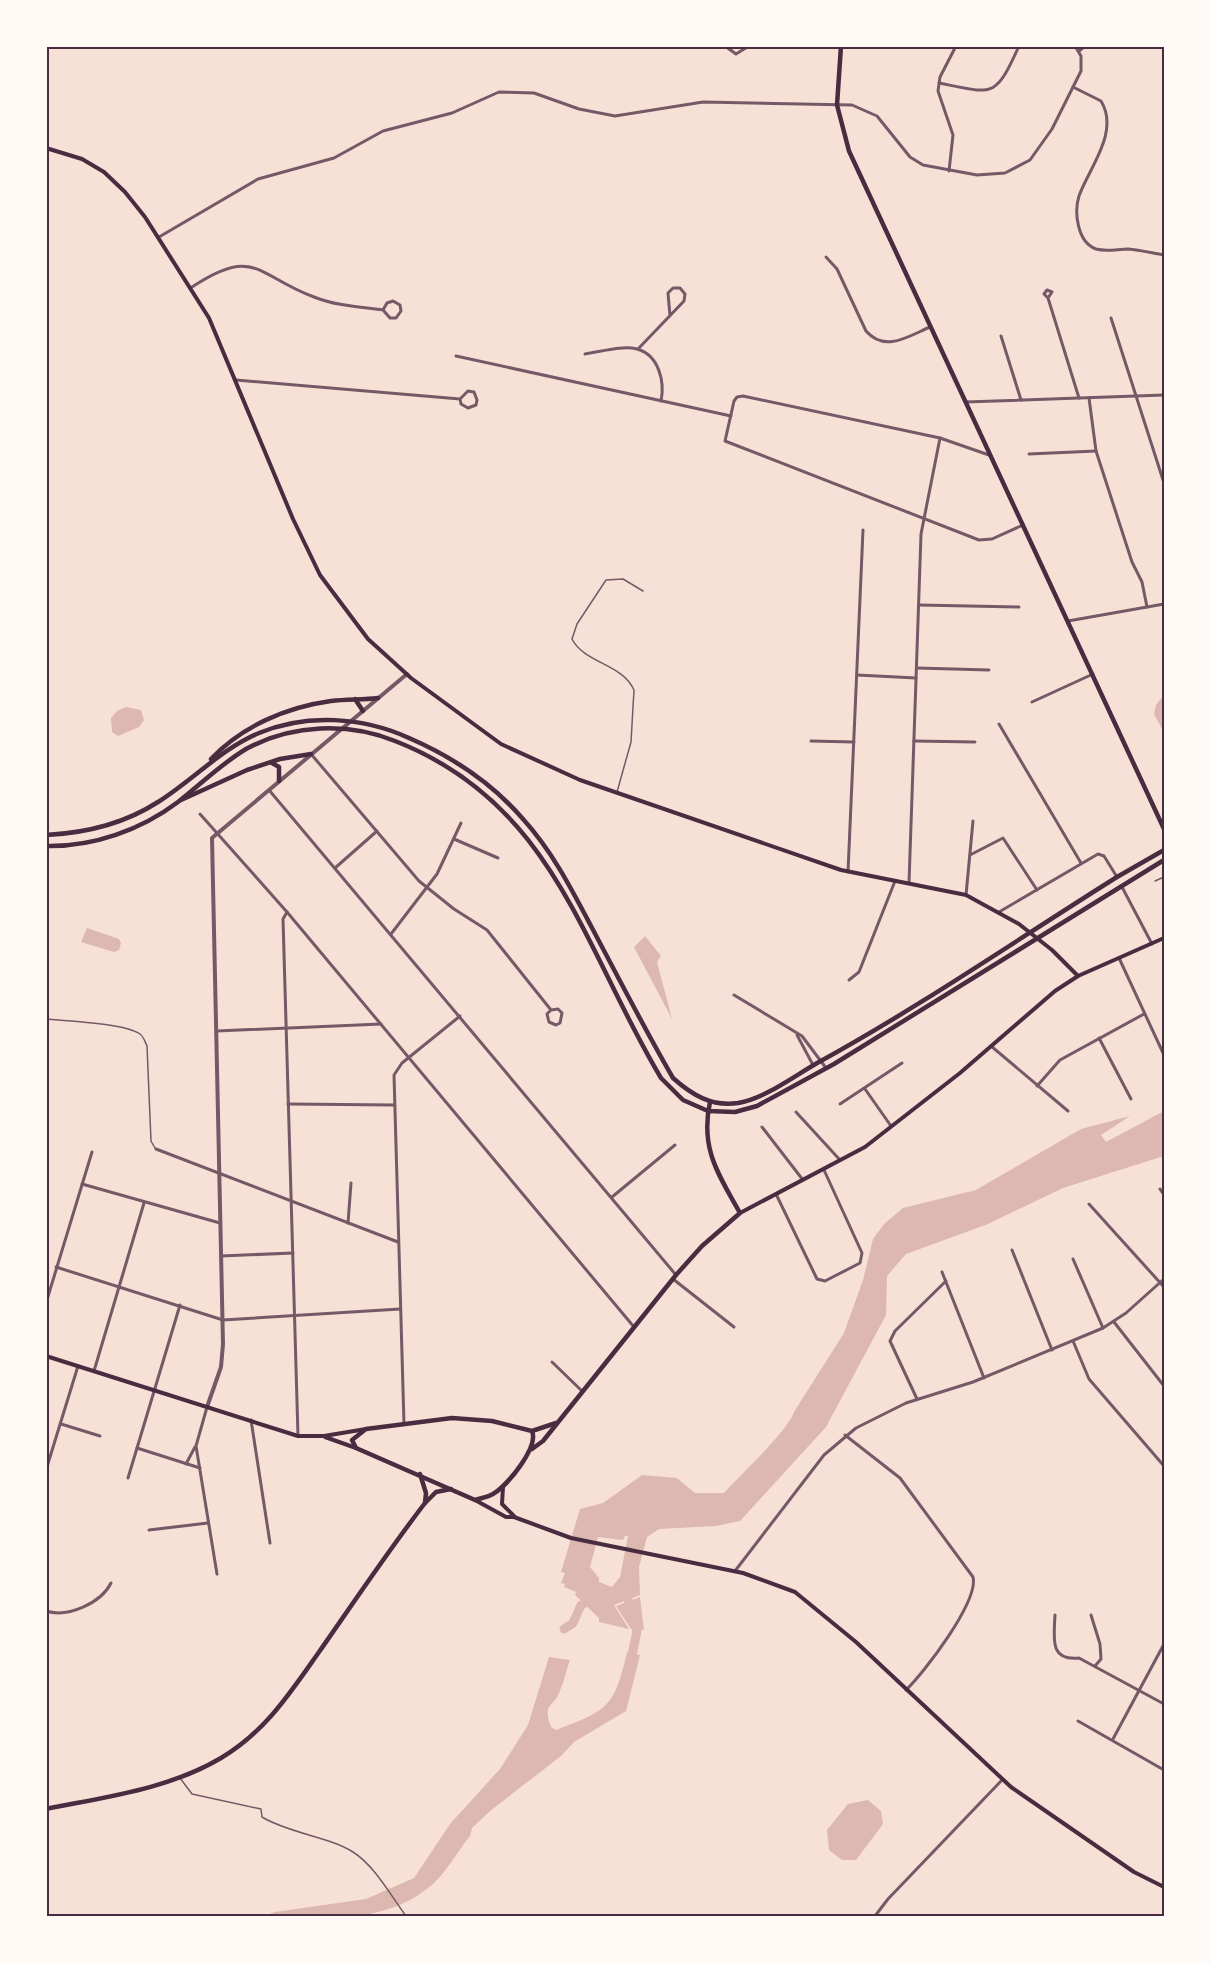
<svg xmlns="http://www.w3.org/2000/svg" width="1211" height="1963" viewBox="0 0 1211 1963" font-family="Arial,sans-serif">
	<rect width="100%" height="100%" fill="#f7e1d7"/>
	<g fill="#dcb8b0" fill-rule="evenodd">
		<polygon points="1164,695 1164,733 1154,714 1156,705"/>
		<polygon points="126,707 141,710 144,720 139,727 118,736 112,732 111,718 117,711"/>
		<polygon points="87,928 119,939 121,943 119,950 114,952 81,942"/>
		<polygon points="645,936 661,956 657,962 672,1019 634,947"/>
		<path d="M 1164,1111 L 1164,1156 L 1063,1188 L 988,1224 L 906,1254 L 887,1276 L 886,1315 L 826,1427 L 740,1521 L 716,1526 L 659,1529 L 647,1537 L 639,1567 L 640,1595 L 614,1605 L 629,1629 L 599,1622 L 599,1618 L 575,1595 L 576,1592 L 564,1587 L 565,1584 L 561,1583 L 565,1573 L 561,1572 L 580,1509 L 603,1503 L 642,1475 L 677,1478 L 695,1493 L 724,1493 C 741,1474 787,1432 794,1412 L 844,1333 L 863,1280 L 873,1239 L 884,1224 L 903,1208 L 976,1190 L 1081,1129 L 1130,1116 L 1101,1135 L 1106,1142 ZM 625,1536 L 628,1536 L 620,1577 L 612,1587 L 599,1582 L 599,1578 L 590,1567 L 598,1537 L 623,1540 Z"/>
		<polygon points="640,1597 644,1630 631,1629 616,1606"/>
		<path d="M 627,1652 L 640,1655 L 626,1711 L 574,1742 L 561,1756 L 490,1811 L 472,1828 L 470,1836 C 458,1851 447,1871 433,1884 C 383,1927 325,1916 264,1916 L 275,1912 L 366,1899 L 414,1878 L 450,1824 L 500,1769 L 528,1725 L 549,1657 L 570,1660 C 566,1671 564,1682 559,1693 C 553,1708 542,1703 551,1727 L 556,1730 C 608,1710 614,1708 627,1652 Z"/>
		<polygon points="868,1800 881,1811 883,1824 856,1860 842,1860 829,1850 827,1830 848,1804"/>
	</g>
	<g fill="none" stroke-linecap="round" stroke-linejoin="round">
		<g stroke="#dcb8b0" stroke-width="9">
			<polyline points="625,1589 637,1631 630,1665"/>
			<polyline points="564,1629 573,1623 581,1605 596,1598"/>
		</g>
		<g stroke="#755966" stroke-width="1.5">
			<path d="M 617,792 L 631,742 L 634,690 C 623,664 584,663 572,639 L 577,624 L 606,580 L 623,579 L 643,591"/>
			<polyline points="1155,881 1164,877"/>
			<path d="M 46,1019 C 67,1021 125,1023 140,1034 C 144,1037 145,1042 147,1046 L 151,1141 L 155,1148"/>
			<path d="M 180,1778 L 192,1794 L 261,1809 L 262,1817 C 288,1833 330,1837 353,1852 C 375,1866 391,1896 406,1916"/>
		</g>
		<g stroke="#755966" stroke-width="3">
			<polyline points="725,46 736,54 749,46"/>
			<polyline points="1079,51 1085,46"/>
			<path d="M 939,83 C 994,94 995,99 1019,46"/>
			<path d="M 1073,87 L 1101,101 C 1120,132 1089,168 1079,196 C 1074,212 1077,242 1096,249 C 1106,252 1118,249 1128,249 C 1140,250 1152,253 1164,255"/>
			<polyline points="949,171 953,135 938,91 940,77 956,46"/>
			<polyline points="159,237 258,179 334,158 383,131 452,113 499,92 534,93 579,109 615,116 703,102 852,105 877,116 910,157 923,165 977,175 1005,173 1030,160 1052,129 1081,71 1081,56 1075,46"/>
			<path d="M 826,257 L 837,269 L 866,331 C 885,353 909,336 930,327"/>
			<path d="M 192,287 C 255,245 257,276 314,297 C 337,306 360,307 383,310 L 390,318 L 396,318 L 401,311 L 400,305 L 393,301 L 387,303 L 383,310"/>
			<polyline points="1048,298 1044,294 1047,290 1052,292 1048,298 1079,398"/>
			<polyline points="1111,318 1164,483"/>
			<polyline points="1001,336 1021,400"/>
			<polyline points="638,349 684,301 685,294 680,288 673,288 668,293 670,316"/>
			<path d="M 585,354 C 600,352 622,345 637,349 C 659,355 665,382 661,401"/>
			<polyline points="456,356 731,416"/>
			<polyline points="236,380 460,399 461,404 468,408 476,405 477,400 474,392 468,391 460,399"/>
			<polyline points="1089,398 1096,451 1132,562 1142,582 1147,607"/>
			<polyline points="965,402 1164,395"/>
			<polyline points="1029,454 1096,451"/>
			<polyline points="989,455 940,438 743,396 737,397 734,401 725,441 979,540 992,539 1023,525"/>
			<polyline points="919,605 1019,607"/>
			<polyline points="1068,621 1164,604"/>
			<polyline points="917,668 989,670"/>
			<polyline points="857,675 916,678"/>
			<polyline points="1032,702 1093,674"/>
			<polyline points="999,724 1081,863"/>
			<polyline points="811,741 854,742"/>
			<polyline points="914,741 975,742"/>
			<polyline points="311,754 419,881 454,909 487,930 551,1010 547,1014 549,1022 556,1025 560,1023 562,1013 558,1009 551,1010"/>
			<polyline points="269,790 676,1275"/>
			<polyline points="200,814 287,912 634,1327"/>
			<polyline points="454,839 498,858"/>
			<polyline points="970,855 1003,838 1037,890"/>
			<polyline points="335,868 377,831"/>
			<polyline points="848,872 863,530"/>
			<polyline points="909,883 921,534 940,438"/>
			<polyline points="1122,887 1152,944"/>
			<polyline points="966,895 973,821"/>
			<polyline points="287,912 283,919 298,1436"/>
			<polyline points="999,912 1098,854 1104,856 1117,877"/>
			<polyline points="391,934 437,874 461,823"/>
			<polyline points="1119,958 1164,1055"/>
			<polyline points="849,980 859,972 895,881"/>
			<polyline points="734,995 802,1036 826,1068"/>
			<polyline points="217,1031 381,1024"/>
			<polyline points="797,1035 813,1065"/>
			<polyline points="1099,1038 1131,1099"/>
			<polyline points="991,1046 1068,1111"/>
			<polyline points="1037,1086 1060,1060 1144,1014"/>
			<polyline points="865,1089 891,1126"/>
			<polyline points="288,1104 394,1105"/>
			<polyline points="840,1104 902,1063"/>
			<polyline points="796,1112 840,1160"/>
			<polyline points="762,1127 803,1180"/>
			<polyline points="156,1149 398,1242"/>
			<polyline points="82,1184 220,1223"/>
			<polyline points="1160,1189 1164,1195"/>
			<polyline points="776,1194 817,1279 825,1281 860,1263 862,1253 824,1170"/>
			<polyline points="612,1197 675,1145"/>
			<polyline points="1089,1204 1164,1287"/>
			<polyline points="348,1223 351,1183"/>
			<polyline points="1012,1250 1052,1350"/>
			<polyline points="221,1256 293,1253"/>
			<polyline points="1073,1259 1103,1328"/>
			<polyline points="56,1267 223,1320 400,1309"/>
			<polyline points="942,1272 984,1378"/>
			<polyline points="673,1279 734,1327"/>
			<polyline points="46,1303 92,1152"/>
			<polyline points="1114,1322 1164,1386"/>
			<polyline points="1073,1341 1089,1379 1164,1466"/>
			<polyline points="552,1362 582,1391"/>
			<polyline points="94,1371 144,1203"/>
			<polyline points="917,1399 890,1341 895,1331 946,1281"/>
			<polyline points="207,1407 196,1446 217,1574"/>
			<polyline points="251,1420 270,1543"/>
			<polyline points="61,1424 100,1436"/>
			<polyline points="404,1424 394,1075 402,1063 460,1016"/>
			<path d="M 845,1435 L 900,1478 L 973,1577 C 979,1601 924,1673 906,1690"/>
			<polyline points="137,1448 200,1468"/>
			<polyline points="186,1464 195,1447"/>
			<polyline points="46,1470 78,1366"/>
			<polyline points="128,1478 180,1305"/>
			<polyline points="149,1530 208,1523"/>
			<polyline points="735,1571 824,1455 856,1428 906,1403 973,1382 1103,1328 1126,1313 1164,1279"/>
			<path d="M 46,1611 C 68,1618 101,1603 111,1583"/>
			<path d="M 1055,1615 C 1054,1638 1049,1661 1079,1658 L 1164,1704"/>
			<polyline points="1091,1615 1100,1644 1101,1659 1095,1666"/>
			<polyline points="1078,1721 1164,1770"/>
			<polyline points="1113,1739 1164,1644"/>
			<polyline points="875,1916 888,1899 1002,1780"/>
		</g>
		<polyline stroke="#755966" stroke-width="4" points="207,1407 221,1367 223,1344 212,838 407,674"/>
		<g stroke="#4a2c40" stroke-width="4">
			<polyline points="46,148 82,159 104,172 125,192 145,217 209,318 293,519 320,575 368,639 411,678 501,744 580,780 841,870 966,895 1019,924 1052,950 1078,976"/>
			<polyline points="740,1213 865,1147 960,1073 1055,991 1078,976 1164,938"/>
			<polyline points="46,1356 298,1436 324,1436 366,1429"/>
			<polyline points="325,1437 356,1448"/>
			<polyline points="503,1487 502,1504 514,1516"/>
			<polyline points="475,1500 506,1517 514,1517 571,1538 743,1573 795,1592 856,1642 1011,1787 1134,1872 1164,1887"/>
		</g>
		<g stroke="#4a2c40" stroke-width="4.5">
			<polyline points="841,46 837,105 849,151 1164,829"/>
			<path d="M 532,1431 C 539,1447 508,1485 493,1494 C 488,1497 481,1498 475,1500 L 356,1448 L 352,1440 L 366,1429 L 452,1418 L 492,1421 L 532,1431 L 556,1423"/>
			<path d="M 532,1449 L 543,1441 L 676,1275 L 702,1246 L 740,1213 C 718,1174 700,1148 710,1102"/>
			<polyline points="420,1474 426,1493 425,1503"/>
			<path d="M 46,1809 C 105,1797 169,1789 221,1758 C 265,1732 290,1693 319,1652 C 354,1602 388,1551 425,1503 L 436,1492 L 451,1489"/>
		</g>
		<g stroke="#4a2c40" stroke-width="4.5">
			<polyline points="355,699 363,711"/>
			<path d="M 211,759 C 242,726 287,707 331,701 C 347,699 363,700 378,698"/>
			<polyline points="272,763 279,767 279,781"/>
			<polyline points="181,800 247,770 280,759 311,754"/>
			<path d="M 46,835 C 87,833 124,824 158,802 C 193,780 221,749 259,733 C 307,713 363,717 409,738 C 453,757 492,783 523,819 C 552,851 571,888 591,926 C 618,977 644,1028 673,1078 C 692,1095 712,1107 738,1103 C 766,1098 794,1076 819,1062 C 921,1006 1018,939 1117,877 L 1164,850"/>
			<path d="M 46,846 C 93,847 141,830 178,802 C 201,784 221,764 246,749 C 292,724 348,722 395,741 C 554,803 582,946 661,1078 L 683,1100 L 708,1111 L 735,1112 L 757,1106 L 834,1064 L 1164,860"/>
		</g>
	</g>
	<rect width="1211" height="1963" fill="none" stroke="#fffaf5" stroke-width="96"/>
	<rect x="48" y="48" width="1115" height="1867" fill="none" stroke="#4a2c40" stroke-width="2"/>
</svg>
